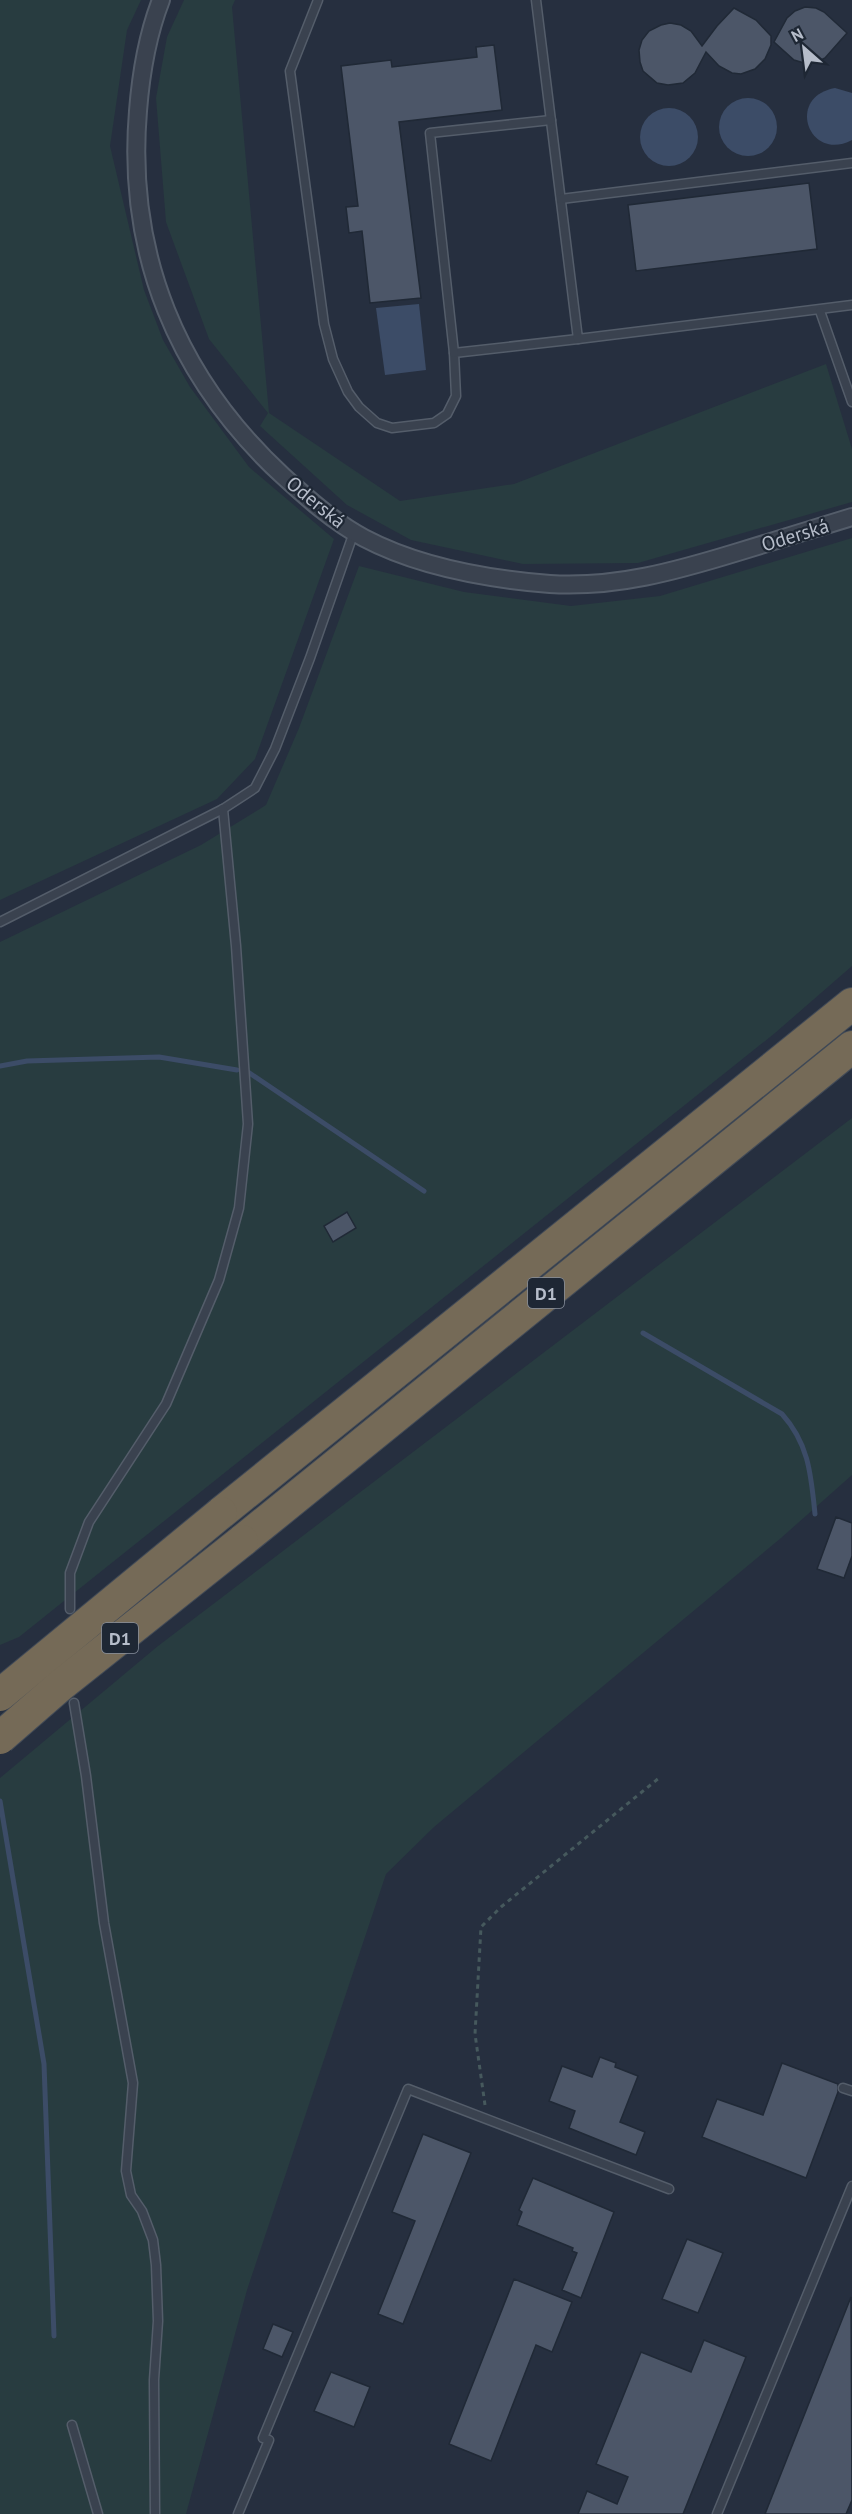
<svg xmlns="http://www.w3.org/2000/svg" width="852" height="2514" viewBox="0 0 852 2514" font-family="'PT Sans',sans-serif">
	<rect width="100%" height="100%" fill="#262f3f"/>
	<g fill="#283c40">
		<polygon points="0,0 141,0 127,30 110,146 144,290 163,340 190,387 249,467 334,539 255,759 217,799 0,900"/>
		<polygon points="184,0 235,0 232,7 269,413 400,501 514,484 826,364 852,449 852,502 638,563 523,564 411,540 347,505 260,426 268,413 209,339 166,222 156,98 167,37"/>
		<polygon points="852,538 852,966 775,1033 19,1637 0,1645 0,942 201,845 266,805 299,728 359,566 464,592 571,606 660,596"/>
		<polygon points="852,1118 852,1475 781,1538 434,1827 386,1874 247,2290 186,2514 0,2514 0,1778 158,1646"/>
	</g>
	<g fill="#3c4c67">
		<path d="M 835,88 L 852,93 L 852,140 C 809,163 785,97 835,88 Z"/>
		<circle cx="748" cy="127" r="29"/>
		<circle cx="669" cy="137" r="29"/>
		<polygon points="419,304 426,370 385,375 376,308"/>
	</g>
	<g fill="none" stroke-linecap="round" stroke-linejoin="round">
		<g stroke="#3c4c67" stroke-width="5">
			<polyline points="0,1066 27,1061 159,1057 237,1070"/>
			<polyline points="248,1072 424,1191"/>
			<path d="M 643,1333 L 782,1414 C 809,1444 811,1475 815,1514"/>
			<polyline points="0,1801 44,2064 54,2336"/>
		</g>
	</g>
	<g fill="#4c5668" stroke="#202936" stroke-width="1.5">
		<polygon points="805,7 816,8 824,12 847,33 825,58 815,63 804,63 794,60 774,42 787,18 795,11"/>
		<polygon points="734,8 756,20 771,36 771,45 765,59 755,69 741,74 732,73 719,66 706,52 695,73 683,83 668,85 657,83 643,71 640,62 639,50 642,40 649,31 661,25 670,23 681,25 691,31 702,46 717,26"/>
		<polygon points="494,45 502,110 399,122 421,298 370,303 362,231 349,233 346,207 358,206 341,66 391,60 392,67 477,57 476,47"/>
		<polygon points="809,183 817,249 636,271 628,205"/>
		<polygon points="347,1212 356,1228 333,1242 324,1226"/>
		<polygon points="836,1517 852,1523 852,1556 844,1578 817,1569"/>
		<polygon points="600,2057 616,2063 615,2067 638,2076 620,2122 645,2132 636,2155 569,2128 575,2111 549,2101 562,2066 592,2077"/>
		<polygon points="782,2063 838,2084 838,2092 806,2178 702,2137 717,2099 763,2115"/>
		<polygon points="423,2134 471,2153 403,2324 378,2314 415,2221 392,2212"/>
		<polygon points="533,2178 614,2212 581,2298 562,2290 577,2253 572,2251 573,2248 517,2225 522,2212 519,2210"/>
		<polygon points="687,2239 723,2253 698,2313 662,2299"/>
		<polygon points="514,2279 572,2302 552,2352 536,2345 491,2461 449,2444"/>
		<polygon points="851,2297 852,2500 846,2514 765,2514"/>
		<polygon points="273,2324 293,2332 282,2357 263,2349"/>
		<polygon points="704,2340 746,2357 683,2514 578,2514 587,2491 617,2504 628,2477 596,2464 641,2352 691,2372"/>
		<polygon points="331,2372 370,2387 354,2427 314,2411"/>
	</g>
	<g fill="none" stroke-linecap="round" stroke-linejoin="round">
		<defs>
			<g id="service">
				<polyline points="318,0 290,71 324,324 333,359 348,392 359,407 377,423 392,428 434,423 447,414 456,396 454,353 578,339"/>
				<polyline points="536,0 578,339 852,305"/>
				<polyline points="561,199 852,163"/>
				<polyline points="820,311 852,402"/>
				<polyline points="454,353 430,133 551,120"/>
				<polyline points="0,922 223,809 255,788 275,749 310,658 354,532"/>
				<polyline points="70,1609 70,1573 89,1522 166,1404 219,1280 239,1208 248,1124 236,946 223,809"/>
				<polyline points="74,1703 86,1776 104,1923 133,2083 126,2171 131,2195 142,2211 153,2240 156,2265 158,2321 154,2380 155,2514"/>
				<polyline points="843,2088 852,2091"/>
				<polyline points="72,2425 98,2514"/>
				<polyline points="238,2514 269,2440 263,2438 408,2089 669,2189"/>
				<polyline points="717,2514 852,2186"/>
			</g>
			<path id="minor" d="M 161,0 C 147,36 141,72 138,111 C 126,254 177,378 283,476 C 307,498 334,522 364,538 C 419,567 487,579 550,584 C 616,588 676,571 738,552 C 776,540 814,529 852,517"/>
			<g id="motorway">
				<polyline points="221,1513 852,1004"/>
				<polyline points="242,1541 852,1047"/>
			</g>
		</defs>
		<use href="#service" stroke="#545d6a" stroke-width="11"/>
		<use href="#minor" stroke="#545d6a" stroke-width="20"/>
		<use href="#motorway" stroke="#414a57" stroke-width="34"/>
		<polyline stroke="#46595d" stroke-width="3" stroke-dasharray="4.5 4.5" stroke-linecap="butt" points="485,2105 475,2034 481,1927 501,1907 659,1778"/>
		<use href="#service" stroke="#3a424f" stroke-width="8"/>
		<use href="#minor" stroke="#3a424f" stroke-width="16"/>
		<use href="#motorway" stroke="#756a57" stroke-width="32"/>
		<defs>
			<g id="motorway-bridge">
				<polyline points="0,1695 221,1513"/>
				<polyline points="0,1738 61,1685 242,1541"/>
			</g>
		</defs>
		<use href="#motorway-bridge" stroke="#414a57" stroke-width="34" stroke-linecap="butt"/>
		<use href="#motorway-bridge" stroke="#756a57" stroke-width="32"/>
	</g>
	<g text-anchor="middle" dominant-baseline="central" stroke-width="4.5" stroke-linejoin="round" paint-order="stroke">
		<g fill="#1e2734" stroke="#88909d" stroke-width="1.5">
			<rect x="528" y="1278" width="36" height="30" rx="4.5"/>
			<rect x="102" y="1623" width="36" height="30" rx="4.5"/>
		</g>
		<g font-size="18" font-weight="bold" fill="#b6bdca">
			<text x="546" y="1293">D1</text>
			<text x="120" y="1638">D1</text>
		</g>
		<g font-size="20" fill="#b6bdca" stroke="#1e2734">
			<text transform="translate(316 502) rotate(39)">Oderská</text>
			<text transform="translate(795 535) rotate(-17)">Oderská</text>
		</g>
	</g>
	<g transform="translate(804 48) rotate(332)" stroke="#1e2734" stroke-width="4.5" paint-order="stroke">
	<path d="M0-4.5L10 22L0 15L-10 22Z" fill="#b6bdca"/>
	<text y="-9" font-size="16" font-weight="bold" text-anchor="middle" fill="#b6bdca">N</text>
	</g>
</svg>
